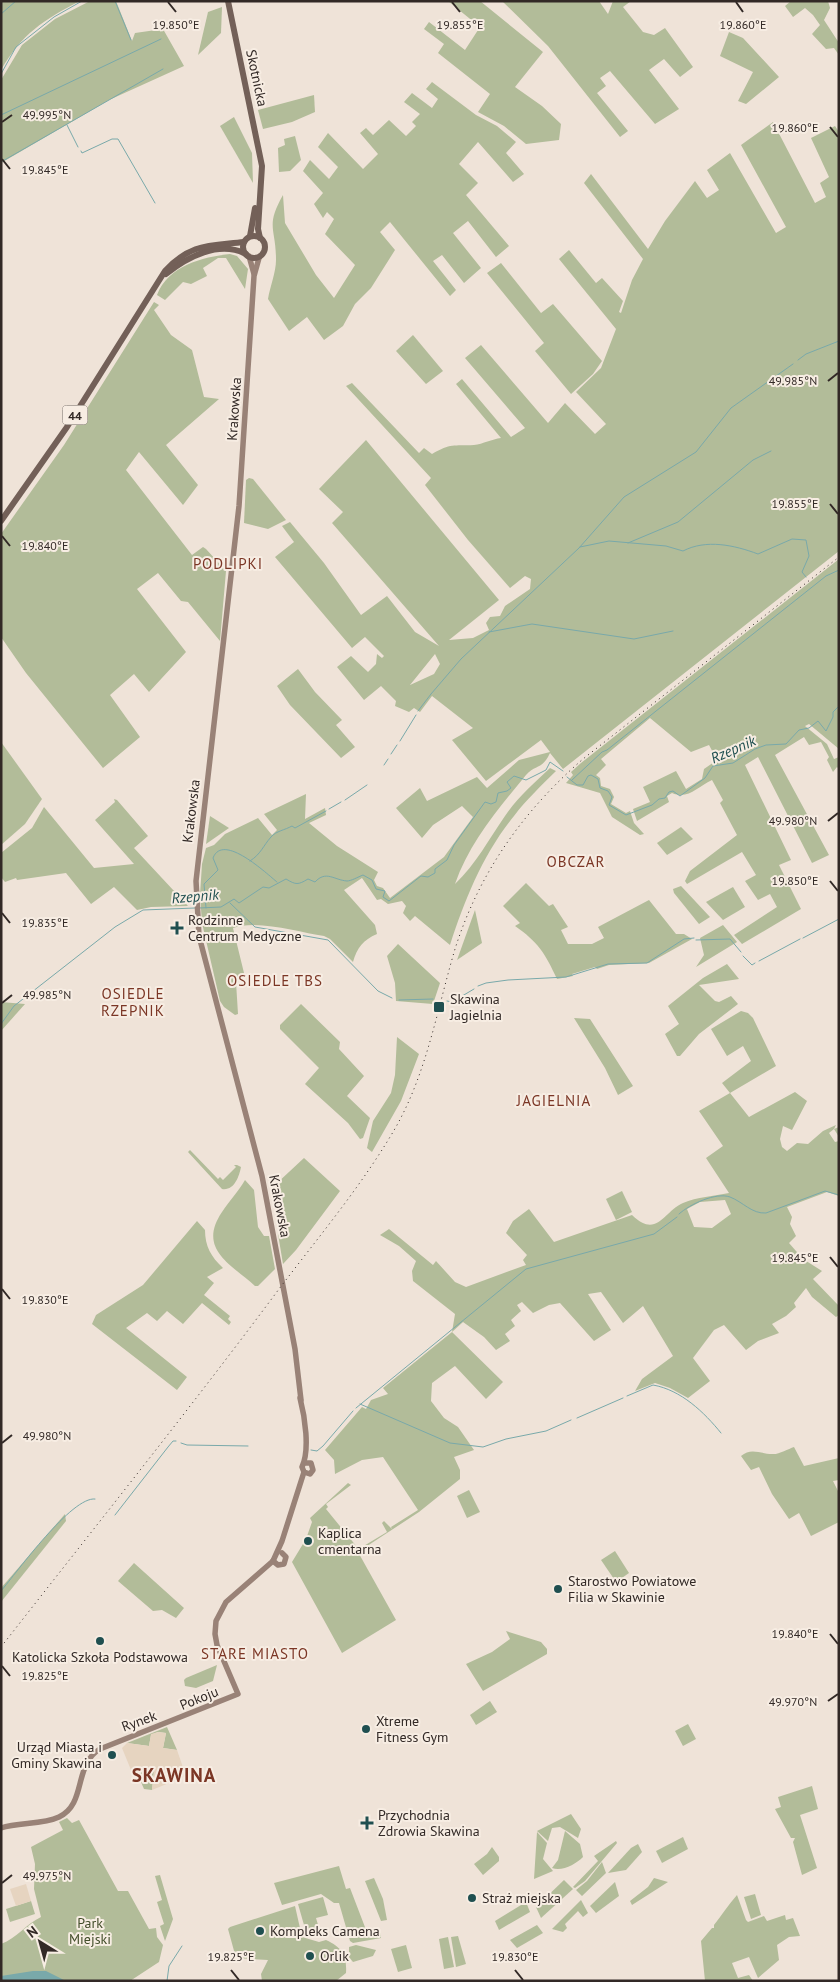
<svg xmlns="http://www.w3.org/2000/svg" width="840" height="1982" viewBox="0 0 840 1982" font-family="'PT Sans',sans-serif">
	<rect width="100%" height="100%" fill="#efe3d8"/>
	<g fill="#b2bc99" fill-rule="evenodd">
		<path d="M 1,1 L 80,1 C 43,20 22,34 1,70 Z"/>
		<polygon points="90,1 116,1 132,41 135,33 163,29 184,66 109,100 1,163 1,80 22,45 55,19"/>
		<polygon points="448,1 480,1 543,52 515,87 542,106 561,124 559,140 526,144 504,126 478,112 490,94 438,53 444,44 424,29 429,22 465,50 480,27"/>
		<polygon points="502,1 599,1 608,14 613,1 631,1 623,7 643,32 654,35 665,28 693,67 680,77 664,59 649,70 679,109 655,124 610,71 600,78 606,86 597,93 628,131 620,137 548,46"/>
		<polygon points="791,1 828,1 830,8 824,20 839,43 839,55 834,48 826,49 812,34 820,25 813,15 805,8 793,17 785,6"/>
		<polygon points="222,7 221,33 198,55 208,12"/>
		<polygon points="729,32 743,38 779,77 746,104 738,101 753,72 720,56"/>
		<path d="M 432,82 L 476,115 L 497,126 L 516,142 L 506,153 L 524,174 L 513,182 L 478,142 L 459,164 L 478,183 L 466,195 L 509,246 L 496,257 L 468,221 L 453,233 L 481,268 L 464,283 L 442,255 L 433,261 L 456,290 L 450,296 L 390,222 L 380,232 L 395,250 L 371,288 L 355,304 L 343,326 L 324,340 L 307,317 L 289,331 L 268,299 C 270,287 276,272 276,260 C 276,227 265,227 283,195 L 285,223 L 316,275 L 334,298 L 355,265 L 325,234 L 334,219 L 327,212 L 323,218 L 314,204 L 323,193 L 303,171 L 310,160 L 329,179 L 338,167 L 318,147 L 328,133 L 363,169 L 378,154 L 360,133 L 366,128 L 373,135 L 389,120 L 406,136 L 416,126 L 412,122 L 420,114 L 404,102 L 412,93 L 432,108 L 438,99 L 426,89 Z"/>
		<polygon points="314,95 315,112 292,122 263,129 258,110"/>
		<polygon points="234,117 252,153 253,183 220,126"/>
		<path d="M 773,122 L 815,203 L 826,197 L 820,183 L 829,177 L 811,138 L 835,126 L 839,132 L 839,551 L 563,769 L 550,753 C 542,770 536,764 526,775 C 499,808 469,843 455,884 C 476,864 489,839 505,816 C 517,798 534,783 550,768 L 556,771 C 541,786 526,800 514,816 C 483,854 465,899 450,945 L 415,916 L 410,921 L 403,913 L 406,906 L 402,901 L 388,904 L 381,899 L 377,900 L 362,878 L 344,890 L 375,925 L 377,934 C 363,940 357,948 353,962 L 330,939 L 324,936 C 299,932 256,919 233,928 L 244,973 L 236,982 L 238,1014 L 235,1015 L 224,1007 L 220,1001 L 202,923 L 200,895 L 202,864 L 206,848 L 214,845 L 225,834 L 258,818 L 272,835 L 277,830 L 264,814 L 306,794 L 305,819 L 325,808 L 326,815 L 309,823 L 337,846 L 378,872 L 374,880 L 377,886 L 383,888 L 390,898 L 444,857 L 473,817 L 462,806 L 433,825 L 422,838 L 396,808 L 420,788 L 427,801 L 477,777 L 487,788 L 519,760 L 550,752 L 541,740 L 486,781 L 452,740 L 473,728 L 432,696 L 420,712 L 414,708 L 409,712 L 395,706 L 396,701 L 381,686 L 364,700 L 337,667 L 351,656 L 368,672 L 376,664 L 377,654 L 382,658 L 384,656 L 365,637 L 352,648 L 275,557 L 294,542 L 282,526 L 290,522 L 324,563 L 361,615 L 387,596 L 415,632 L 439,646 L 332,523 L 343,512 L 319,489 L 366,440 L 499,600 L 449,640 L 473,638 L 489,630 L 486,623 L 490,617 L 500,616 L 505,606 L 530,589 L 531,579 L 525,576 L 510,588 L 468,540 L 425,485 L 431,478 L 346,386 L 352,383 L 419,453 L 424,448 L 432,454 C 451,443 453,446 474,445 C 483,444 492,439 501,438 L 456,384 L 462,379 L 511,437 L 525,428 L 465,358 L 481,345 L 548,423 L 565,403 L 595,434 L 606,424 L 576,392 L 601,368 L 616,329 L 559,259 L 569,250 L 596,283 L 602,278 L 623,301 L 619,312 L 621,313 L 632,280 L 643,259 L 584,183 L 591,174 L 648,249 L 665,221 L 695,181 L 707,198 L 719,190 L 707,170 L 730,153 L 776,233 L 786,227 L 741,145 ZM 435,654 L 440,664 L 434,674 L 410,685 Z"/>
		<polygon points="295,136 301,160 290,171 279,172 278,148 285,145 284,139"/>
		<path d="M 230,254 L 237,256 L 248,269 L 245,289 L 226,258 L 218,258 L 203,268 L 207,276 L 191,284 L 183,282 L 165,300 L 157,295 C 168,266 202,257 230,254 Z"/>
		<polygon points="501,263 541,313 553,304 602,361 593,374 571,394 535,351 544,343 487,273"/>
		<polygon points="154,302 159,305 154,310 171,335 192,350 204,397 219,399 166,445 198,485 183,505 139,452 126,470 192,555 203,547 206,549 226,571 220,641 188,602 181,601 158,573 137,589 186,652 149,692 134,674 110,695 140,737 103,768 26,673 1,637 1,534 64,445"/>
		<polygon points="413,335 443,371 426,384 396,351"/>
		<polygon points="249,478 253,479 286,520 268,529 244,523 246,480"/>
		<path d="M 839,559 L 839,749 L 809,724 L 805,726 L 827,744 L 834,759 L 839,757 L 839,769 L 837,767 L 833,772 L 827,760 L 829,757 L 821,742 L 809,745 L 804,737 L 775,755 L 829,855 L 812,863 L 758,757 L 745,765 L 791,860 L 779,865 L 801,909 L 742,944 L 734,935 L 777,907 L 770,894 L 758,900 L 745,881 L 756,875 L 742,852 L 687,884 L 685,881 L 690,871 L 737,835 L 720,803 L 723,800 L 712,780 C 697,787 688,800 672,793 L 667,796 L 669,802 L 637,821 L 633,809 L 650,802 L 643,787 L 676,771 L 686,789 L 702,779 L 704,769 L 717,760 L 709,745 L 691,752 L 650,718 L 601,759 L 606,765 L 596,775 L 600,778 L 601,786 L 610,789 L 614,797 L 611,804 L 626,813 L 630,811 L 634,823 L 644,834 L 640,835 L 612,817 L 600,793 L 566,783 L 573,775 L 571,772 L 581,763 Z"/>
		<polygon points="298,669 315,692 342,720 336,725 355,747 341,758 290,705 277,686"/>
		<polygon points="1,742 42,799 25,824 1,845"/>
		<polygon points="114,799 117,800 148,836 134,848 188,906 151,907 137,910 114,887 91,904 66,873 17,880 16,878 5,882 1,877 1,853 32,828 44,807 94,868 134,864 95,820 115,802"/>
		<polygon points="210,816 229,828 206,844"/>
		<polygon points="681,827 693,839 667,855 657,843"/>
		<path d="M 526,883 L 549,906 L 553,904 L 568,927 L 561,930 L 568,944 L 592,944 L 604,938 L 598,927 L 649,900 L 676,934 L 684,934 L 692,939 L 649,963 L 609,965 L 597,969 L 595,967 L 572,974 L 573,976 L 557,979 C 545,953 538,942 515,926 L 520,923 L 503,906 Z"/>
		<polygon points="681,886 710,917 699,924 674,893 673,889"/>
		<polygon points="733,887 745,907 723,920 706,902"/>
		<polygon points="475,910 482,943 457,960"/>
		<polygon points="723,925 737,942 696,967 704,955 700,938"/>
		<polygon points="398,944 440,983 433,1004 396,1001 395,983 387,956"/>
		<polygon points="727,964 739,979 699,985 715,1001 719,1002 731,996 738,1004 699,1034 680,1056 677,1056 665,1034 679,1024 668,1006 703,978"/>
		<polygon points="1,1002 25,1004 1,1031"/>
		<polygon points="301,1004 340,1042 339,1049 364,1076 347,1096 370,1118 363,1138 360,1139 348,1123 305,1084 319,1068 280,1029 280,1025"/>
		<path d="M 741,1011 L 748,1013 L 753,1018 L 776,1066 L 730,1093 L 749,1117 L 795,1092 L 807,1101 L 792,1130 L 783,1126 L 780,1139 L 782,1147 L 787,1151 L 797,1143 L 808,1144 L 823,1131 L 836,1125 L 834,1129 L 839,1127 L 839,1137 L 834,1129 L 829,1133 L 835,1142 L 839,1141 L 839,1196 L 827,1192 L 787,1207 L 792,1217 L 790,1224 L 796,1236 L 789,1243 L 803,1259 L 822,1271 L 813,1279 L 839,1306 L 839,1315 L 836,1317 L 812,1297 L 806,1288 L 794,1303 L 796,1307 L 786,1316 L 772,1324 L 779,1333 L 758,1341 L 746,1350 L 724,1325 L 714,1330 L 693,1358 L 710,1381 L 688,1398 L 670,1388 L 655,1383 L 635,1391 L 642,1379 L 673,1356 L 643,1306 L 623,1323 L 601,1292 L 588,1294 L 611,1330 L 594,1341 L 560,1303 L 549,1305 L 533,1313 L 522,1302 L 517,1305 L 521,1311 L 511,1320 L 515,1326 L 505,1334 L 510,1341 L 496,1350 L 484,1337 L 463,1322 L 452,1332 L 503,1382 L 486,1399 L 455,1366 L 432,1383 L 431,1401 L 444,1418 L 458,1427 L 474,1450 L 454,1457 L 460,1470 L 460,1479 L 419,1512 L 358,1552 L 396,1620 L 342,1653 L 292,1562 L 306,1539 L 312,1522 L 310,1518 L 348,1483 L 351,1485 L 326,1504 L 328,1507 L 326,1509 L 357,1547 L 360,1545 L 362,1547 L 387,1532 L 382,1523 L 384,1521 L 392,1529 L 391,1527 L 418,1510 L 383,1457 L 362,1460 L 335,1474 L 334,1460 L 325,1450 L 362,1407 L 366,1409 L 371,1400 L 388,1394 L 383,1388 L 452,1332 L 455,1314 L 413,1281 L 412,1271 L 416,1261 L 399,1246 L 380,1235 L 389,1229 L 433,1265 L 436,1261 L 455,1282 L 466,1287 L 526,1265 L 523,1260 L 527,1255 L 506,1233 L 513,1221 L 529,1209 L 554,1242 L 632,1215 C 657,1239 663,1212 683,1203 C 697,1197 714,1196 729,1193 L 706,1158 L 723,1146 L 699,1111 L 730,1093 L 722,1083 L 751,1061 L 743,1046 L 727,1056 L 711,1029 ZM 725,1200 L 731,1214 L 712,1228 L 694,1227 L 687,1209 L 700,1202 Z"/>
		<polygon points="574,1018 590,1019 633,1086 618,1095 605,1068"/>
		<polygon points="397,1037 419,1054 401,1101 372,1152 367,1148 373,1121 391,1093 395,1075"/>
		<path d="M 190,1150 L 218,1179 L 220,1177 L 223,1180 L 236,1167 L 234,1165 L 237,1165 L 241,1167 C 239,1177 234,1191 222,1189 L 188,1152 Z"/>
		<polygon points="304,1158 340,1191 296,1250 283,1264 278,1234 283,1231 285,1224 275,1185"/>
		<path d="M 245,1180 L 254,1190 L 258,1227 L 264,1236 L 269,1236 L 275,1269 L 258,1286 L 255,1286 C 231,1264 197,1249 222,1212 C 229,1201 239,1191 245,1180 Z"/>
		<polygon points="622,1191 632,1212 616,1220 606,1199"/>
		<path d="M 197,1221 L 205,1230 C 205,1246 211,1257 223,1268 L 207,1277 L 214,1283 L 204,1295 L 230,1316 L 228,1319 L 231,1322 L 229,1325 L 202,1303 L 183,1324 L 167,1311 L 157,1321 L 147,1313 L 126,1328 L 187,1377 L 177,1390 L 92,1324 L 96,1315 L 143,1285 Z"/>
		<path d="M 794,1447 L 804,1466 L 839,1458 L 839,1480 L 833,1481 L 839,1493 L 839,1522 L 811,1536 L 799,1513 L 789,1519 L 772,1494 L 759,1467 L 751,1470 L 741,1456 C 751,1447 761,1454 772,1454 C 778,1455 788,1449 794,1447 Z"/>
		<polygon points="469,1490 480,1512 467,1518 457,1496"/>
		<polygon points="65,1514 66,1521 1,1602 1,1588"/>
		<polygon points="615,1551 629,1573 616,1582 601,1560"/>
		<polygon points="134,1563 184,1608 176,1618 162,1610 153,1611 118,1581"/>
		<polygon points="506,1631 541,1642 547,1649 547,1654 483,1691 466,1664 492,1652 510,1639"/>
		<polygon points="217,1665 213,1681 196,1688 185,1686 184,1680 186,1678"/>
		<polygon points="490,1701 497,1712 476,1725 470,1715"/>
		<polygon points="688,1724 696,1739 683,1746 675,1731"/>
		<polygon points="167,1727 177,1750 163,1748 166,1733 158,1732 151,1735 149,1746 127,1743"/>
		<polygon points="135,1768 154,1771 152,1790 144,1789"/>
		<polygon points="812,1786 818,1809 800,1815 817,1868 802,1875 793,1842 795,1838 791,1838 775,1809 781,1807 778,1797"/>
		<polygon points="571,1814 581,1829 578,1838 560,1827 552,1828 548,1841 537,1831"/>
		<path d="M 67,1818 L 72,1823 L 79,1820 L 118,1891 L 128,1891 L 149,1929 L 156,1928 L 157,1937 L 163,1945 L 159,1962 L 130,1981 L 1,1981 L 1,1944 C 17,1938 26,1924 41,1917 L 34,1889 L 35,1864 L 31,1847 L 63,1830 L 59,1822 Z"/>
		<path d="M 565,1831 L 580,1844 L 583,1857 C 576,1864 562,1872 552,1868 L 558,1860 Z"/>
		<polygon points="537,1832 547,1843 543,1859 553,1871 534,1879"/>
		<polygon points="683,1837 688,1849 662,1863 656,1851"/>
		<polygon points="616,1841 617,1843 585,1881 575,1888 573,1887 598,1861 594,1856"/>
		<polygon points="638,1844 642,1852 626,1870 608,1873 631,1848"/>
		<polygon points="492,1847 499,1857 499,1861 483,1875 474,1864 487,1854"/>
		<polygon points="602,1862 606,1873 582,1896 576,1890 587,1881"/>
		<polygon points="339,1866 346,1889 350,1888 368,1935 380,1932 381,1938 353,1943 350,1941 339,1903 334,1903 321,1894 282,1905 274,1883"/>
		<polygon points="160,1875 173,1919 165,1941 160,1926 164,1924 157,1902 162,1900 155,1876"/>
		<polygon points="374,1878 383,1899 387,1920 381,1921 365,1881"/>
		<polygon points="654,1878 668,1882 632,1905 630,1901 648,1887"/>
		<polygon points="564,1880 573,1889 541,1918 536,1907"/>
		<polygon points="615,1882 619,1896 596,1913 590,1906"/>
		<polygon points="755,1894 761,1915 751,1919 744,1897"/>
		<path d="M 737,1895 L 746,1920 L 748,1922 L 764,1916 L 767,1921 L 785,1915 L 786,1920 L 793,1918 L 800,1936 L 789,1937 L 777,1945 L 779,1960 L 758,1978 L 749,1957 L 732,1963 L 738,1978 L 749,1975 L 753,1981 L 705,1981 L 701,1941 L 712,1928 L 714,1928 L 714,1925 C 721,1916 728,1905 737,1895 Z"/>
		<polygon points="323,1897 328,1915 316,1918 321,1935 316,1936 306,1932 298,1904"/>
		<polygon points="581,1900 588,1913 583,1917 578,1911 565,1924 567,1928 563,1932 552,1929"/>
		<polygon points="31,1901 35,1914 10,1922 6,1909"/>
		<polygon points="526,1902 530,1912 499,1930 495,1921"/>
		<path d="M 295,1906 L 302,1937 L 319,1942 L 326,1940 C 343,1948 347,1956 346,1973 L 336,1981 L 262,1981 L 261,1974 L 268,1960 L 236,1958 L 228,1929 L 230,1927 Z"/>
		<polygon points="537,1925 543,1933 517,1948 510,1940"/>
		<polygon points="458,1936 466,1964 456,1967 451,1937"/>
		<polygon points="448,1937 454,1967 444,1969 439,1939"/>
		<polygon points="356,1945 376,1950 373,1956 353,1962 349,1957 349,1947"/>
		<polygon points="406,1945 412,1968 398,1972 391,1949"/>
	</g>
	<g fill="#e6d4c0">
		<polygon points="158,1732 166,1733 163,1748 177,1750 186,1776 152,1790 154,1771 136,1768 131,1770 122,1748 127,1743 149,1746 151,1734"/>
		<polygon points="26,1884 31,1901 16,1906 10,1889"/>
	</g>
	<polygon fill="#79a9aa" points="33,1971 46,1971 66,1981 1,1981 1,1976"/>
	<g fill="none" stroke-linecap="round" stroke-linejoin="round">
		<g stroke="#79a9aa" stroke-width="1">
			<polyline points="115,1 131,40"/>
			<polyline points="1,14 16,1"/>
			<polyline points="1,74 16,47 54,17 82,1"/>
			<polyline points="1,115 161,39"/>
			<polyline points="67,125 78,147"/>
			<polyline points="81,151 82,153 112,139 118,139 155,203"/>
			<polyline points="1,162 163,69"/>
			<polyline points="798,360 806,354 839,341"/>
			<polyline points="628,543 678,522 753,460 771,451"/>
			<path d="M 580,547 L 609,541 L 666,546 L 683,551 C 706,539 734,545 758,554 L 792,539 L 806,540 L 809,556 L 802,572 L 806,577"/>
			<polyline points="489,632 532,624 634,639 673,631"/>
			<polyline points="418,711 431,694 461,659 579,548 624,497 696,452 731,408 793,364"/>
			<polyline points="400,741 416,715"/>
			<polyline points="391,754 397,745"/>
			<polyline points="384,765 388,759"/>
			<polyline points="567,777 577,785 583,785 588,776 591,775 598,779 600,788 608,791 612,797 609,805 626,815 652,805 659,799 665,798 669,792 673,791 680,796 705,778 713,766 733,763 755,749 766,745 786,744 799,730 809,728 818,721 826,731 833,717 833,712 839,706"/>
			<polyline points="572,780 602,752 607,750 826,576 839,570"/>
			<polyline points="345,800 367,785"/>
			<polyline points="329,809 341,802"/>
			<path d="M 250,861 C 261,854 263,846 271,837 C 276,831 285,830 292,826 L 295,828 L 326,811"/>
			<polyline points="230,903 255,927 328,940 378,991 392,998"/>
			<path d="M 199,908 L 221,907 L 234,899 L 239,903 L 263,887 L 269,888 L 286,879 C 296,885 298,885 308,879 L 315,882 C 326,870 334,880 347,881 C 351,881 358,877 363,875 L 372,880 L 376,889 L 385,891 L 383,897 L 389,901 L 421,876 L 428,877 L 435,873 L 435,869 L 447,860 L 454,845 L 485,802 L 491,804 L 496,802 L 498,793 L 507,791 L 511,788 L 507,782 L 514,776 L 526,780 L 546,770 L 550,762 L 563,771"/>
			<path d="M 206,908 L 204,884 L 218,870 L 213,858 C 223,832 267,874 277,882"/>
			<polyline points="803,938 839,919"/>
			<polyline points="696,940 730,939 741,952"/>
			<polyline points="743,956 752,965 755,963"/>
			<polyline points="759,961 800,939"/>
			<polyline points="478,986 486,983 508,980 566,977 608,964 647,963 684,939 694,938"/>
			<polyline points="399,1000 433,999"/>
			<polyline points="447,1001 452,1002 474,989"/>
			<polyline points="1,1024 14,1006 115,927 143,910 195,908"/>
			<path d="M 679,1214 C 690,1204 716,1192 730,1197 C 743,1202 752,1214 766,1213 L 825,1191 L 839,1195"/>
			<path d="M 627,1396 L 653,1385 C 681,1390 704,1412 721,1433"/>
			<polyline points="360,1404 450,1443 483,1447 506,1439 546,1431 571,1420"/>
			<polyline points="356,1408 526,1269 654,1234 677,1217"/>
			<polyline points="577,1418 623,1398"/>
			<polyline points="181,1443 187,1445 248,1446"/>
			<polyline points="311,1450 317,1451 323,1446 353,1411"/>
			<polyline points="115,1515 168,1447 173,1441 176,1441"/>
			<path d="M 1,1591 C 17,1572 72,1496 95,1499"/>
			<polyline points="167,1981 169,1966 182,1946"/>
		</g>
		<g stroke="#998277" stroke-width="5.5">
			<polyline points="249,256 254,274"/>
			<polyline points="259,258 254,276 239,506 196,881 199,936 262,1176 295,1349 301,1400"/>
			<polyline points="304,1472 310,1474 313,1470 311,1463 305,1463"/>
			<path d="M 273,1561 L 282,1541 L 304,1472 L 302,1467 C 310,1450 305,1417 300,1398"/>
			<polyline points="273,1561 278,1565 284,1564 286,1557 282,1553"/>
			<path d="M 1,1828 C 19,1822 42,1825 59,1817 C 87,1804 73,1765 100,1749 L 238,1694 L 217,1645 L 215,1634 L 216,1621 L 226,1602 L 273,1561"/>
		</g>
		<g stroke="#736058" stroke-width="6">
			<polyline points="228,1 262,166 258,229 260,238"/>
			<circle cx="254" cy="247" r="11"/>
			<polyline points="250,236 255,208"/>
			<path d="M 166,274 C 187,257 219,240 246,254"/>
			<path d="M 1,521 L 67,427 L 165,271 C 191,243 209,246 244,242"/>
		</g>
		<path stroke="#322926" stroke-width="1" stroke-dasharray="1 4" stroke-linecap="butt" d="M 1,1647 C 94,1528 189,1410 279,1289 C 317,1239 358,1190 390,1137 C 426,1079 436,1013 455,949 C 479,873 523,811 583,759 L 839,557"/>
	</g>
	<path fill="none" stroke="#322926" stroke-width="2" d="M 168,2 L 176,12M 452,2 L 460,12M 736,2 L 743,12M 2,122 L 12,115M 830,127 L 838,137M 2,159 L 10,169M 828,381 L 838,373M 830,504 L 838,514M 2,536 L 10,546M 828,821 L 838,813M 830,881 L 838,891M 2,913 L 10,923M 2,1003 L 12,995M 830,1257 L 838,1267M 2,1289 L 10,1299M 2,1443 L 12,1435M 830,1634 L 838,1644M 2,1666 L 10,1676M 828,1701 L 838,1694M 2,1883 L 12,1875M 231,1970 L 239,1980M 515,1970 L 523,1980"/>
	<g fill="#1f4f50" stroke="#f7ede3" stroke-width="2">
		<path d="M174.5 920.5h5v5h5v5h-5v5h-5v-5h-5v-5h5z"/>
		<rect x="433" y="1001" width="12" height="12" rx="2.5"/>
		<circle cx="308" cy="1541" r="5"/>
		<circle cx="558" cy="1589" r="5"/>
		<circle cx="100" cy="1641" r="5"/>
		<circle cx="366" cy="1729" r="5"/>
		<circle cx="112" cy="1755" r="5"/>
		<path d="M364.5 1815.5h5v5h5v5h-5v5h-5v-5h-5v-5h5z"/>
		<circle cx="472" cy="1898" r="5"/>
		<circle cx="260" cy="1931" r="5"/>
		<circle cx="310" cy="1956" r="5"/>
	</g>
	<g text-anchor="middle" dominant-baseline="central" stroke-width="4" stroke-linejoin="round" paint-order="stroke">
		<rect fill="#f7ede3" stroke="#6d645f" stroke-width="1" x="62.5" y="405.5" width="25" height="19" rx="4"/>
		<g font-size="12" font-weight="bold" fill="#322926">
			<text x="75" y="415">44</text>
		</g>
		<g font-size="14" fill="#322926" stroke="#f7ede3">
			<text transform="translate(257 78) rotate(78)">Skotnicka</text>
			<text transform="translate(234 409) rotate(-86)">Krakowska</text>
			<text transform="translate(191 811) rotate(-83)">Krakowska</text>
			<text transform="translate(280 1206) rotate(79)">Krakowska</text>
			<text transform="translate(199 1698) rotate(-22)">Pokoju</text>
			<text transform="translate(139 1721) rotate(-20)">Rynek</text>
		</g>
		<g font-size="14" fill="#322926" stroke="#f7ede3" text-anchor="start">
			<text x="188" y="920">Rodzinne<tspan x="188" dy="16">Centrum Medyczne</tspan></text>
			<text x="450" y="999">Skawina<tspan x="450" dy="16">Jagielnia</tspan></text>
			<text x="318" y="1533">Kaplica<tspan x="318" dy="16">cmentarna</tspan></text>
			<text x="568" y="1581">Starostwo Powiatowe<tspan x="568" dy="16">Filia w Skawinie</tspan></text>
			<text x="100" y="1657" text-anchor="middle">Katolicka Szkoła Podstawowa</text>
			<text x="376" y="1721">Xtreme<tspan x="376" dy="16">Fitness Gym</tspan></text>
			<text x="102" y="1747" text-anchor="end">Urząd Miasta i<tspan x="102" dy="16">Gminy Skawina</tspan></text>
			<text x="378" y="1815">Przychodnia<tspan x="378" dy="16">Zdrowia Skawina</tspan></text>
			<text x="482" y="1898">Straż miejska</text>
			<text x="270" y="1931">Kompleks Camena</text>
			<text x="320" y="1956">Orlik</text>
		</g>
		<g font-size="14" fill="#434e2b" stroke="#f7ede3">
			<text x="90" y="1923">Park<tspan x="90" dy="16">Miejski</tspan></text>
		</g>
		<g font-size="15" letter-spacing="1" fill="#7b3625" stroke="#f7ede3">
			<text x="228" y="563">PODLIPKI</text>
			<text x="576" y="861">OBCZAR</text>
			<text x="275" y="980">OSIEDLE TBS</text>
			<text x="133" y="993">OSIEDLE<tspan x="133" dy="17">RZEPNIK</tspan></text>
			<text x="554" y="1100">JAGIELNIA</text>
			<text x="255" y="1653">STARE MIASTO</text>
		</g>
		<g font-size="15" font-style="italic" fill="#1f4f50" stroke="#f7ede3">
			<text transform="translate(733 749) rotate(-24)">Rzepnik</text>
			<text transform="translate(195 896) rotate(-5)">Rzepnik</text>
		</g>
		<g font-size="19" font-weight="bold" letter-spacing="1" fill="#7b3625" stroke="#f7ede3">
			<text x="174" y="1775">SKAWINA</text>
		</g>
	</g>
	<g font-size="12" text-anchor="middle" fill="#322926" stroke="#f7ede3" stroke-width="4" stroke-linejoin="round" paint-order="stroke">
		<text x="176" y="29">19.850°E</text>
		<text x="460" y="29">19.855°E</text>
		<text x="743" y="29">19.860°E</text>
		<text x="47" y="119">49.995°N</text>
		<text x="795" y="132">19.860°E</text>
		<text x="45" y="174">19.845°E</text>
		<text x="793" y="385">49.985°N</text>
		<text x="795" y="508">19.855°E</text>
		<text x="45" y="550">19.840°E</text>
		<text x="793" y="825">49.980°N</text>
		<text x="795" y="885">19.850°E</text>
		<text x="45" y="927">19.835°E</text>
		<text x="47" y="999">49.985°N</text>
		<text x="795" y="1262">19.845°E</text>
		<text x="45" y="1304">19.830°E</text>
		<text x="47" y="1440">49.980°N</text>
		<text x="795" y="1638">19.840°E</text>
		<text x="45" y="1680">19.825°E</text>
		<text x="793" y="1706">49.970°N</text>
		<text x="47" y="1880">49.975°N</text>
		<text x="231" y="1961">19.825°E</text>
		<text x="515" y="1961">19.830°E</text>
	</g>
	<rect width="840" height="1982" fill="none" stroke="#322926" stroke-width="5"/>
	<g transform="translate(40 1942) rotate(323)" stroke="#f7ede3" stroke-width="4" paint-order="stroke">
	<path d="M0-4L9 19L0 12L-9 19Z" fill="#322926"/>
	<text y="-8" font-size="14" font-weight="bold" text-anchor="middle" fill="#322926">N</text>
	</g>
</svg>
